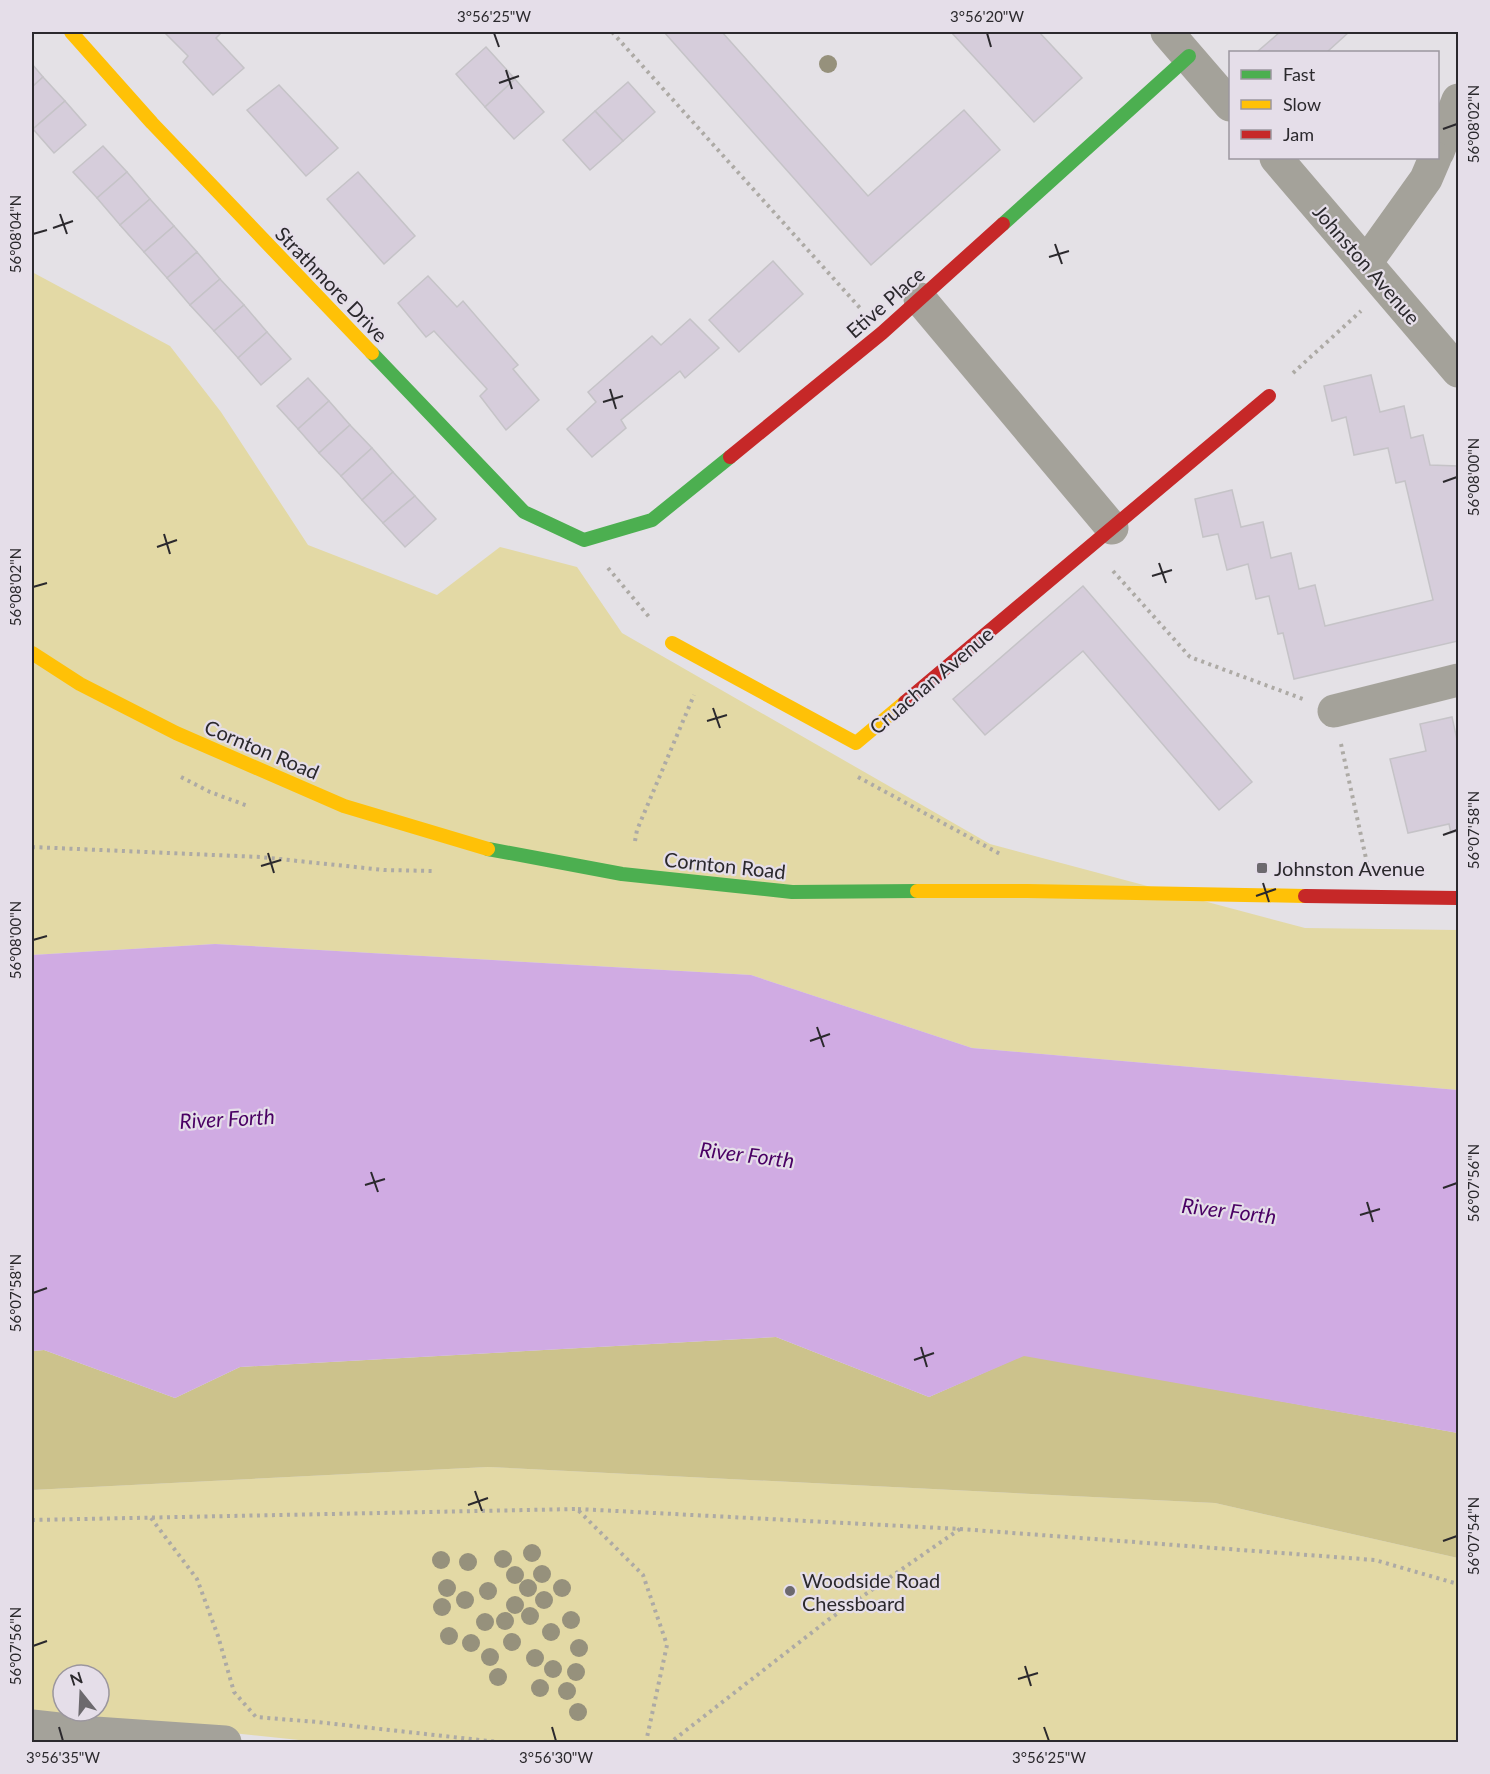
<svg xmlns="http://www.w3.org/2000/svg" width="1490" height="1774" viewBox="0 0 1490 1774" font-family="Lato,sans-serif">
	<rect width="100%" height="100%" fill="#e4e1e6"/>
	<g fill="#e3d9a5" fill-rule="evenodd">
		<polygon points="32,272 170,346 221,412 308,545 437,595 500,547 577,567 622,633 990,844 1305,928 1458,930 1458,1090 972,1048 751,975 215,944 32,955"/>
		<path d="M 488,1467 L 1215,1503 L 1458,1558 L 1458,1742 L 318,1742 L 32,1712 L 32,1490 ZM 63,1675 L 99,1675 L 99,1711 L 63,1711 Z"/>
	</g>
	<polygon fill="#ccc28c" points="776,1337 929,1397 1024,1355 1458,1433 1458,1558 1215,1503 488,1467 32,1490 32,1351 44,1350 175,1398 240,1367"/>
	<polygon fill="#d0abe3" points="215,944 751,975 972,1048 1458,1090 1458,1433 1024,1356 929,1397 776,1337 240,1367 175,1398 44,1350 32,1351 32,955"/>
	<g fill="#d6cddb" stroke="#c5c3c7" stroke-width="1.5">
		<polygon points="164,32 222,32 216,38 244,68 213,95 183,62 188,56"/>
		<polygon points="664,32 722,32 868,196 964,110 1000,150 871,265"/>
		<polygon points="951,32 1039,32 1082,78 1034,122"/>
		<polygon points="1280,32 1349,32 1327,52 1257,52"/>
		<polygon points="486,47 515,79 485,107 456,74"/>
		<polygon points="32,64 43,77 32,87"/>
		<polygon points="43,77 65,101 33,129 32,87"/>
		<polygon points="515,79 544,112 514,139 485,107"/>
		<polygon points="628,82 655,112 623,141 595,111"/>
		<polygon points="279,85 338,148 306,176 247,110"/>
		<polygon points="65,101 86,125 54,153 33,129"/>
		<polygon points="595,111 623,141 590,170 563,140"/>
		<polygon points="103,146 127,172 97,198 73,172"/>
		<polygon points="127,172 150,199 120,225 97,198"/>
		<polygon points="358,172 415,236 384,264 327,199"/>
		<polygon points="150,199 174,226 144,252 120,225"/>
		<polygon points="174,226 197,252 167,278 144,252"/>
		<polygon points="197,252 220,279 190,305 167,278"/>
		<polygon points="773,261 803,294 739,352 709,320"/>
		<polygon points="428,276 457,307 463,301 518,365 513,369 539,400 506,430 480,396 487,389 434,331 426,337 398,303"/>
		<polygon points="220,279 244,305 214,331 190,305"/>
		<polygon points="244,305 267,332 238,358 214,331"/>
		<polygon points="690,319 719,348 685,378 680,371 621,420 626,428 592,457 567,429 596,402 588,392 652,336 661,345"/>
		<polygon points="267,332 291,359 261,385 238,358"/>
		<polygon points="1371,375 1380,412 1404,406 1411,438 1423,435 1430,465 1458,466 1458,641 1294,679 1283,633 1278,634 1269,596 1256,599 1248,564 1227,570 1218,534 1203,537 1195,499 1232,490 1241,527 1263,522 1271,558 1291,553 1299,589 1315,585 1325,626 1433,600 1405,481 1396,483 1388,448 1354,455 1346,417 1332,421 1324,386"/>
		<polygon points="308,378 329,401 298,429 277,406"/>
		<polygon points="329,401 350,425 319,453 298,429"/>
		<polygon points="350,425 372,448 341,476 319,453"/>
		<polygon points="372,448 393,472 362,500 341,476"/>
		<polygon points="393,472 415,496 383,523 362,500"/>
		<polygon points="415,496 436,519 405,547 383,523"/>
		<polygon points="1083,586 1252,782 1219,810 1083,651 985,735 953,699"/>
		<polygon points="1452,717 1458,744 1458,831 1451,833 1449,824 1408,833 1390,759 1426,751 1420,724"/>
	</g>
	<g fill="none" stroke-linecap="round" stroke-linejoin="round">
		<g stroke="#adaaa5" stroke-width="4" stroke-dasharray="3 4.5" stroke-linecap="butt">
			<polyline points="612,32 860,308"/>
			<polyline points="1293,373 1361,311"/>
			<polyline points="608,568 650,618"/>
			<polyline points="1113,571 1190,657 1303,699"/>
			<polyline points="1341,744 1367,863"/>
			<polyline points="181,777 210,792 248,806"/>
			<polyline points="858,777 1002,855"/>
			<polyline points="635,841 637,830 694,695"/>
			<polyline points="32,847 260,857 384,870 432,871"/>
			<polyline points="578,1509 960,1529 828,1620 671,1742"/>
			<polyline points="151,1518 197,1579 218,1636 234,1692 256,1717 317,1722 498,1742"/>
			<polyline points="32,1520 577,1509 643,1575 667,1645 646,1742"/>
			<polyline points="960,1529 1375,1560 1458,1584"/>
		</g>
		<g stroke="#a4a29a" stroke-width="33">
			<polyline points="1167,32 1230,105"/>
			<polyline points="1438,152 1458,100"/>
			<polyline points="1276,158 1458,371"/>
			<polyline points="1366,263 1426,179 1435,158"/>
			<polyline points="920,299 1112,528"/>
			<polyline points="1334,711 1458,680"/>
			<polyline points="32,1726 95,1733 225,1742"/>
		</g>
		<g stroke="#4caf50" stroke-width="14">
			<polyline points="1003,224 1189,56"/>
			<polyline points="372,353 524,512 584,540 652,520 730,457"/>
			<polyline points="488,849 622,874 792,892 917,891"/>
		</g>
		<g stroke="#ffc107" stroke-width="14">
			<polyline points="71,32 152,123 372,353"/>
			<polyline points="672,643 856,743 905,702"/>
			<polyline points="32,653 80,684 176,733 344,806 488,849"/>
			<polyline points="917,891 1027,891 1305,896"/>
		</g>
		<g stroke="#c62828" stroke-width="14">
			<polyline points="730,457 882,333 1003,224"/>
			<polyline points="905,702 1269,396"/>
			<polyline points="1305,896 1458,898"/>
		</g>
	</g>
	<g fill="#96917c">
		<circle cx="828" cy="64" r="9"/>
		<circle cx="532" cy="1553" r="9"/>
		<circle cx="503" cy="1559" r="9"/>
		<circle cx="441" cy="1560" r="9"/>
		<circle cx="468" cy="1562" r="9"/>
		<circle cx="542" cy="1574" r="9"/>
		<circle cx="515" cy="1575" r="9"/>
		<circle cx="447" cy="1588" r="9"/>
		<circle cx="528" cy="1588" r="9"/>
		<circle cx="562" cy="1588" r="9"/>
		<circle cx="488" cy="1591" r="9"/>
		<circle cx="465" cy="1600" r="9"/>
		<circle cx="544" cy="1600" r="9"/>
		<circle cx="515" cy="1605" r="9"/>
		<circle cx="442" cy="1607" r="9"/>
		<circle cx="530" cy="1616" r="9"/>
		<circle cx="571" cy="1620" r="9"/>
		<circle cx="505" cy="1621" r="9"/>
		<circle cx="485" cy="1622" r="9"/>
		<circle cx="551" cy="1632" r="9"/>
		<circle cx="449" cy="1636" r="9"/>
		<circle cx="512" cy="1642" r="9"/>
		<circle cx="471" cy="1643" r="9"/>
		<circle cx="579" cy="1648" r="9"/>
		<circle cx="490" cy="1657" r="9"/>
		<circle cx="535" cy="1658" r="9"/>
		<circle cx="553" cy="1669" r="9"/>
		<circle cx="576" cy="1672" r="9"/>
		<circle cx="498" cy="1677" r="9"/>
		<circle cx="540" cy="1688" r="9"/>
		<circle cx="567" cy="1691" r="9"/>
		<circle cx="578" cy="1712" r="9"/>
	</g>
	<path fill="none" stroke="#2b292d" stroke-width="2" d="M 494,33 L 499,47M 987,33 L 991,47M 506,70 L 512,89M 499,83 L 519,76M 1443,129 L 1457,124M 60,214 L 67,234M 53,228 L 73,221M 33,234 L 47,230M 1055,244 L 1062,264M 1049,257 L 1069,251M 610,389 L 616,409M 603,402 L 623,396M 1443,482 L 1457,477M 164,534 L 170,554M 157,547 L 177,540M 1159,563 L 1166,583M 1152,576 L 1172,570M 33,587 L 47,583M 713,708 L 720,728M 707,721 L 727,715M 1443,835 L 1457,830M 268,853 L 274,873M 261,866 L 281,860M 1263,883 L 1269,902M 1256,896 L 1276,889M 33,940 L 47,936M 817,1027 L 824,1047M 810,1041 L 830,1034M 371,1172 L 378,1192M 365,1185 L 385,1179M 1443,1188 L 1457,1183M 1367,1202 L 1373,1222M 1360,1215 L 1380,1209M 33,1293 L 47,1288M 921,1347 L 927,1367M 914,1360 L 934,1353M 475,1491 L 482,1511M 468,1505 L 488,1498M 1443,1541 L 1457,1536M 33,1646 L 47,1641M 1025,1666 L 1031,1686M 1018,1679 L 1038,1673M 59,1727 L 63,1741M 552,1727 L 556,1741M 1044,1727 L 1049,1741"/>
	<g fill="#6c696e" stroke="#e5dee9" stroke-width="2">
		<rect x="1256" y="862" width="12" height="12" rx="3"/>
		<circle cx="790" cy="1591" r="6"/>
	</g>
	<g text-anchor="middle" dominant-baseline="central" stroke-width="4.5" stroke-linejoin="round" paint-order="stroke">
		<g font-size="20" fill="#2b292d" stroke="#e5dee9">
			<text transform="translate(1367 264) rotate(49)">Johnston Avenue</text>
			<text transform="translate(332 284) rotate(46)">Strathmore Drive</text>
			<text transform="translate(885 302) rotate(-41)">Etive Place</text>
			<text transform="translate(931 680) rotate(-40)">Cruachan Avenue</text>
			<text transform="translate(262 749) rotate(23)">Cornton Road</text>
			<text transform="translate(725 865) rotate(6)">Cornton Road</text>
		</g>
		<g font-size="20" fill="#2b292d" stroke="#e5dee9" text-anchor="start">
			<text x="1274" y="868">Johnston Avenue</text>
			<text x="802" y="1580">Woodside Road<tspan x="802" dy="23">Chessboard</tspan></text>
		</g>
		<g font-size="21" font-style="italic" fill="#4a0064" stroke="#e5dee9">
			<text transform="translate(227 1118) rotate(-3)">River Forth</text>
			<text transform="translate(747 1154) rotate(7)">River Forth</text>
			<text transform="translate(1229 1210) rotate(7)">River Forth</text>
		</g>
	</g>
	<rect width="1490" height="1774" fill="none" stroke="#e5dee9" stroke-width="66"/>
	<rect x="1229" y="51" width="210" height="108" fill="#e5dee9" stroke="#9b969e" stroke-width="1.5"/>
	<rect x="1241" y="70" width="30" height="9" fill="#4caf50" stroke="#9b969e" stroke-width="1.5"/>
	<text x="1283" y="81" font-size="18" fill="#2b292d">Fast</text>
	<rect x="1241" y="100" width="30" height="9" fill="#ffc107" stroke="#9b969e" stroke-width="1.5"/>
	<text x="1283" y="111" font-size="18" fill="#2b292d">Slow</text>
	<rect x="1241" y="130" width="30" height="9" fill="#c62828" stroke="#9b969e" stroke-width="1.5"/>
	<text x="1283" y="141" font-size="18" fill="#2b292d">Jam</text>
	<g transform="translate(81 1693) rotate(342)"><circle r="28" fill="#e5dee9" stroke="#9b969e" stroke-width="1.5"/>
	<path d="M0-4.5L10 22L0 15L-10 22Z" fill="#6c696e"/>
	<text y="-9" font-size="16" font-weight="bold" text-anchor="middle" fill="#2b292d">N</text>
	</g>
	<rect x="33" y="33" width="1424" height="1708" fill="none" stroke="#2b292d" stroke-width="2"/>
	<g font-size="15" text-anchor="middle" fill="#2b292d">
		<text x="494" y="22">3°56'25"W</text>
		<text x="987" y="22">3°56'20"W</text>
		<text transform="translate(1474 124) rotate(-90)" y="5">56°08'02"N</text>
		<text transform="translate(16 234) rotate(-90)" y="5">56°08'04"N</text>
		<text transform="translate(1474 477) rotate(-90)" y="5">56°08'00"N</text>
		<text transform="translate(16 587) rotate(-90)" y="5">56°08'02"N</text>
		<text transform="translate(1474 830) rotate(-90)" y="5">56°07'58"N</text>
		<text transform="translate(16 940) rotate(-90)" y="5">56°08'00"N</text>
		<text transform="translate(1474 1183) rotate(-90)" y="5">56°07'56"N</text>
		<text transform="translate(16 1293) rotate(-90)" y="5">56°07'58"N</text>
		<text transform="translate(1474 1536) rotate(-90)" y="5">56°07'54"N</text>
		<text transform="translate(16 1646) rotate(-90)" y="5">56°07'56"N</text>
		<text x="63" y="1763">3°56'35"W</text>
		<text x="556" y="1763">3°56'30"W</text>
		<text x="1049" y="1763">3°56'25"W</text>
	</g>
</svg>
